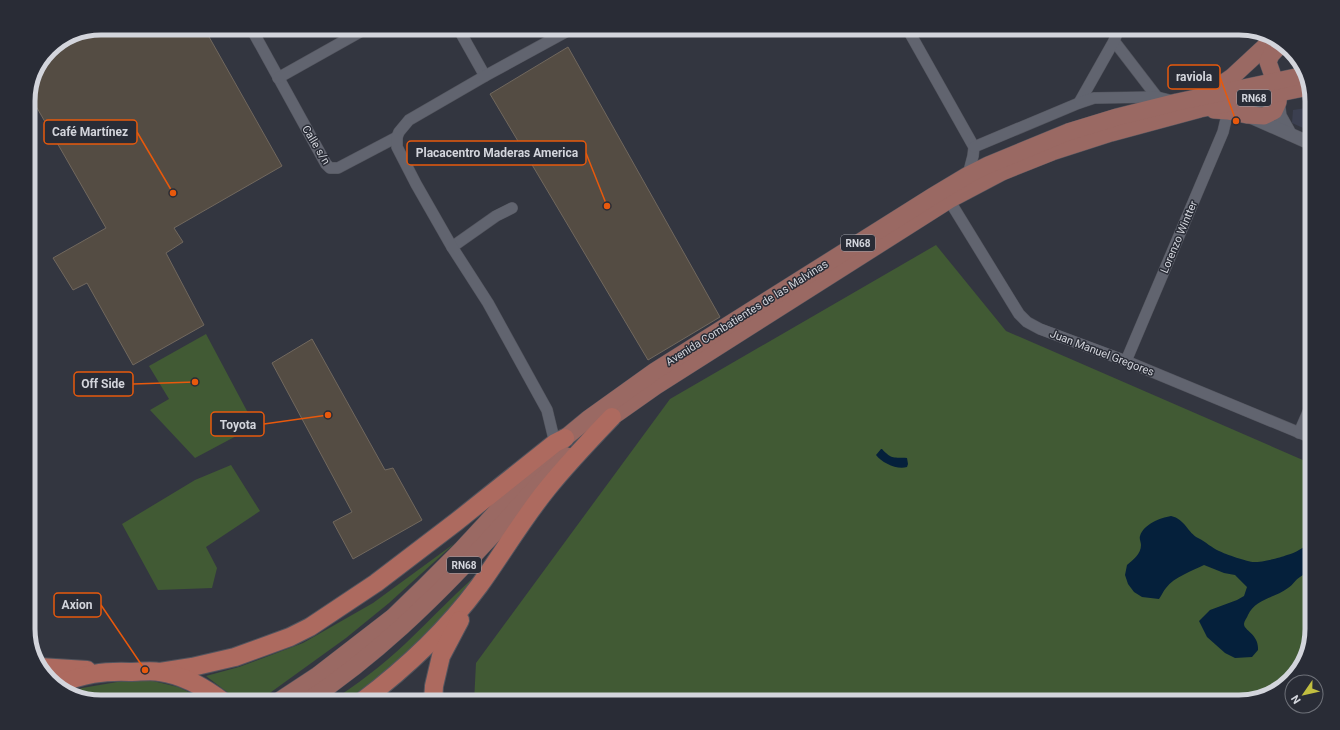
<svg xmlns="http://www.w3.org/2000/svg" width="1340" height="730" viewBox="0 0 1340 730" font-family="Roboto,sans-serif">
	<rect width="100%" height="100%" fill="#333640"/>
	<polygon fill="#3b3f50" points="1312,107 1312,132 1292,123 1293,110"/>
	<g fill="#415a34">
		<polygon points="936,245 1006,331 1312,464 1312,629 1304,661 1276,692 1239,702 474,702 476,663 670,399"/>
		<polygon points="206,334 255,426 195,458 150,410 169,399 149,366"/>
		<polygon points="231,465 260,511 206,547 217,568 212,588 158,590 122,524 195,480"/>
		<polygon points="455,543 389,603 346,638 267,695 255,702 240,702 206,676 239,667 303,643 373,603"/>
		<path d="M 485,567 L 464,596 L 402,662 L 352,702 L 330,702 C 355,686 384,664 405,644 C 432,618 458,591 485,567 Z"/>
		<polygon points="123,681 153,681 178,687 210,702 101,702 68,694 82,688"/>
	</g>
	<g fill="#05203b">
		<path d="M 881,449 L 882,449 C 892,460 894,457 907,458 L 908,464 L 907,467 C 897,470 882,463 876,455 Z"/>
		<path d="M 1171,516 C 1185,519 1188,533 1198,538 C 1206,542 1212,548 1219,551 C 1225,554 1248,562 1254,562 C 1262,562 1280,558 1287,555 C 1297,553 1303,546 1312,544 L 1312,568 C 1308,572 1304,574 1300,577 C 1295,580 1293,585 1288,588 C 1275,598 1255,599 1248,615 C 1247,618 1244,621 1244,624 C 1244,631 1259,634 1258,650 L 1252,657 L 1235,658 L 1225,653 L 1207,637 L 1199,621 L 1210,610 L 1237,600 L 1244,596 L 1247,587 L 1235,575 L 1224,573 L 1204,565 C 1192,571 1174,577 1166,588 C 1163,591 1162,595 1159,599 L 1142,597 L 1134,592 L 1128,584 L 1125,575 L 1127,565 C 1133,560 1141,554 1141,545 C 1141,542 1139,539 1140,536 C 1144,524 1160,518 1171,516 Z"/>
	</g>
	<g fill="#544c43" stroke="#71685e">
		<polygon points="101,28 204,28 282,166 174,228 183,242 166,253 204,325 133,365 87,283 73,290 53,258 106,228 29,94 50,49 73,33"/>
		<polygon points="568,47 720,317 648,360 490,94"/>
		<polygon points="312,339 385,470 393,468 422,520 353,559 333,522 352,512 272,363"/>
	</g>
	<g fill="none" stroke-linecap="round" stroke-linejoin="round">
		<defs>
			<g id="minor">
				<polyline points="251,28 326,164 330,168 338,168 397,137"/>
				<polyline points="458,28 485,76"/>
				<polyline points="907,28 974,147 973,156 968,175"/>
				<polyline points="1114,41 1157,97"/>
				<polyline points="278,78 367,28"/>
				<polyline points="1079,103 1114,41 1119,28"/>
				<polyline points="974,147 1079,103 1094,98 1157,97 1173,101"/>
				<polyline points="949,200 1019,314 1027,322 1040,329 1126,361 1312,438"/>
				<polyline points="452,247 496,216 512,208"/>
				<polyline points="1126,361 1223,132 1228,111"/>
				<polyline points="1299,433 1312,403"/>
				<polyline points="555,443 547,410 488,303 452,247 416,184 397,147 397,137 399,132 409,120 485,76 573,28"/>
			</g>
			<g id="tertiary">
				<polyline points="1278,102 1280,116 1290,134"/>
				<polyline points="1251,117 1312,144"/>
			</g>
			<g id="primary">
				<polyline points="1210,92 1232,77 1274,38"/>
				<polyline points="1214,110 1228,111 1247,115 1264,116 1274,111 1278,102 1279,93 1268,62 1271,55 1281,44"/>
				<polyline points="602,425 612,417 656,386 949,200 1002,172 1052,152 1111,133 1200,109 1309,87"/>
				<polyline points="277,702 318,675 393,617 424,587 461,550 565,438 588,419 655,371 933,196 968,175 988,165 1068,132 1117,117 1177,102 1305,75"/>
				<path d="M 306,702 C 374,657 433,600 488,540 C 514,512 538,482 567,456"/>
			</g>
			<g id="trunk">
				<polyline points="39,667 87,670"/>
				<polyline points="160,672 192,667 235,657 290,637 310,627 376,583 456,522 555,443 565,438"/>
				<path d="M 57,685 C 83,674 103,671 130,672 C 140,672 151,670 160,672 C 184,675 205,688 224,702"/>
				<path d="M 361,702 C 406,668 445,632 479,586 C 502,554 522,520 547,489 C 567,464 589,441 612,417"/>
				<polyline points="433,702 434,686 441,656 460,620"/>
			</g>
		</defs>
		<use href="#minor" stroke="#52545d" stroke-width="12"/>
		<use href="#tertiary" stroke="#52545d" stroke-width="14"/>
		<use href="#primary" stroke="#52545d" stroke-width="18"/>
		<use href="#trunk" stroke="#52545d" stroke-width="20"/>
		<use href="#minor" stroke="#61646f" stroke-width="11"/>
		<use href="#tertiary" stroke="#61646f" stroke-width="13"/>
		<use href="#primary" stroke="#9a6963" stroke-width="17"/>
		<use href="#trunk" stroke="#ad6a5f" stroke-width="18"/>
	</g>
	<g text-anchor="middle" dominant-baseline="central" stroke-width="3" stroke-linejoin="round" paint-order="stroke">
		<g fill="#292c36" stroke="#a0a2aa" stroke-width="1">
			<rect x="1237" y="90" width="34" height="16" rx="3"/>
			<rect x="841" y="235" width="34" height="16" rx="3"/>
			<rect x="447" y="557" width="34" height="16" rx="3"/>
		</g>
		<g font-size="10" font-weight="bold" fill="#d3d5dc">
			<text x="1254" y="98">RN68</text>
			<text x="858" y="243">RN68</text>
			<text x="464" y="565">RN68</text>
		</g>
		<g font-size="11" fill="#d3d5dc" stroke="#292c36">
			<text transform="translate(316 145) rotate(59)">Calle s/n</text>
			<text transform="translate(1179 237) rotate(-67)">Lorenzo Wintter</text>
			<text transform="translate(747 313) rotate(-32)">Avenida Combatientes de las Malvinas</text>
			<text transform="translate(1102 353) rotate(21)">Juan Manuel Gregores</text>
		</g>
	</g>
	<path d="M0 0H1340V730H0ZM101 35H1239A66 66 0 0 1 1305 101V629A66 66 0 0 1 1239 695H101A66 66 0 0 1 35 629V101A66 66 0 0 1 101 35Z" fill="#292c36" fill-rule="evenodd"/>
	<path fill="none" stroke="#d3d5dc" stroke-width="5" d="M101 35H1239A66 66 0 0 1 1305 101V629A66 66 0 0 1 1239 695H101A66 66 0 0 1 35 629V101A66 66 0 0 1 101 35Z"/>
	<path fill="none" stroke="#e8590c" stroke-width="1.5" d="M1236 121L1220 77M173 193L137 132M607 206L586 153M195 382L133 384M328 415L264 424M145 670L101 605"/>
	<g fill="#e8590c" stroke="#292c36" stroke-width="1.5">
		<circle cx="1236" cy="121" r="4"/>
		<circle cx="173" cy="193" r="4"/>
		<circle cx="607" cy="206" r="4"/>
		<circle cx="195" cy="382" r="4"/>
		<circle cx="328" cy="415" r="4"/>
		<circle cx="145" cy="670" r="4"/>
	</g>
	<g fill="#292c36" stroke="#e8590c" stroke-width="1.5">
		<rect x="1168" y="65" width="52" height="24" rx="4"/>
		<rect x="44" y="120" width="93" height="24" rx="4"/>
		<rect x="407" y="141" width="179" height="24" rx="4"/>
		<rect x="74" y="372" width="59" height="24" rx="4"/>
		<rect x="211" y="412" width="53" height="24" rx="4"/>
		<rect x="54" y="593" width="47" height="24" rx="4"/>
	</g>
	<g font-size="12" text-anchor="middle" font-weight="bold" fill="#d3d5dc">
		<text x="1194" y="81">raviola</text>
		<text x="90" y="136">Café Martínez</text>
		<text x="497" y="157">Placacentro Maderas America</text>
		<text x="103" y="388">Off Side</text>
		<text x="238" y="429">Toyota</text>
		<text x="77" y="609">Axion</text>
	</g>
	<g transform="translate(1304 694) rotate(236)"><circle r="19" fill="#292c36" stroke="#6d7078"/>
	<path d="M0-3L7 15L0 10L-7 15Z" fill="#c1be40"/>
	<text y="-6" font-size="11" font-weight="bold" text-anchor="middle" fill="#d3d5dc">N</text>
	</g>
</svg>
